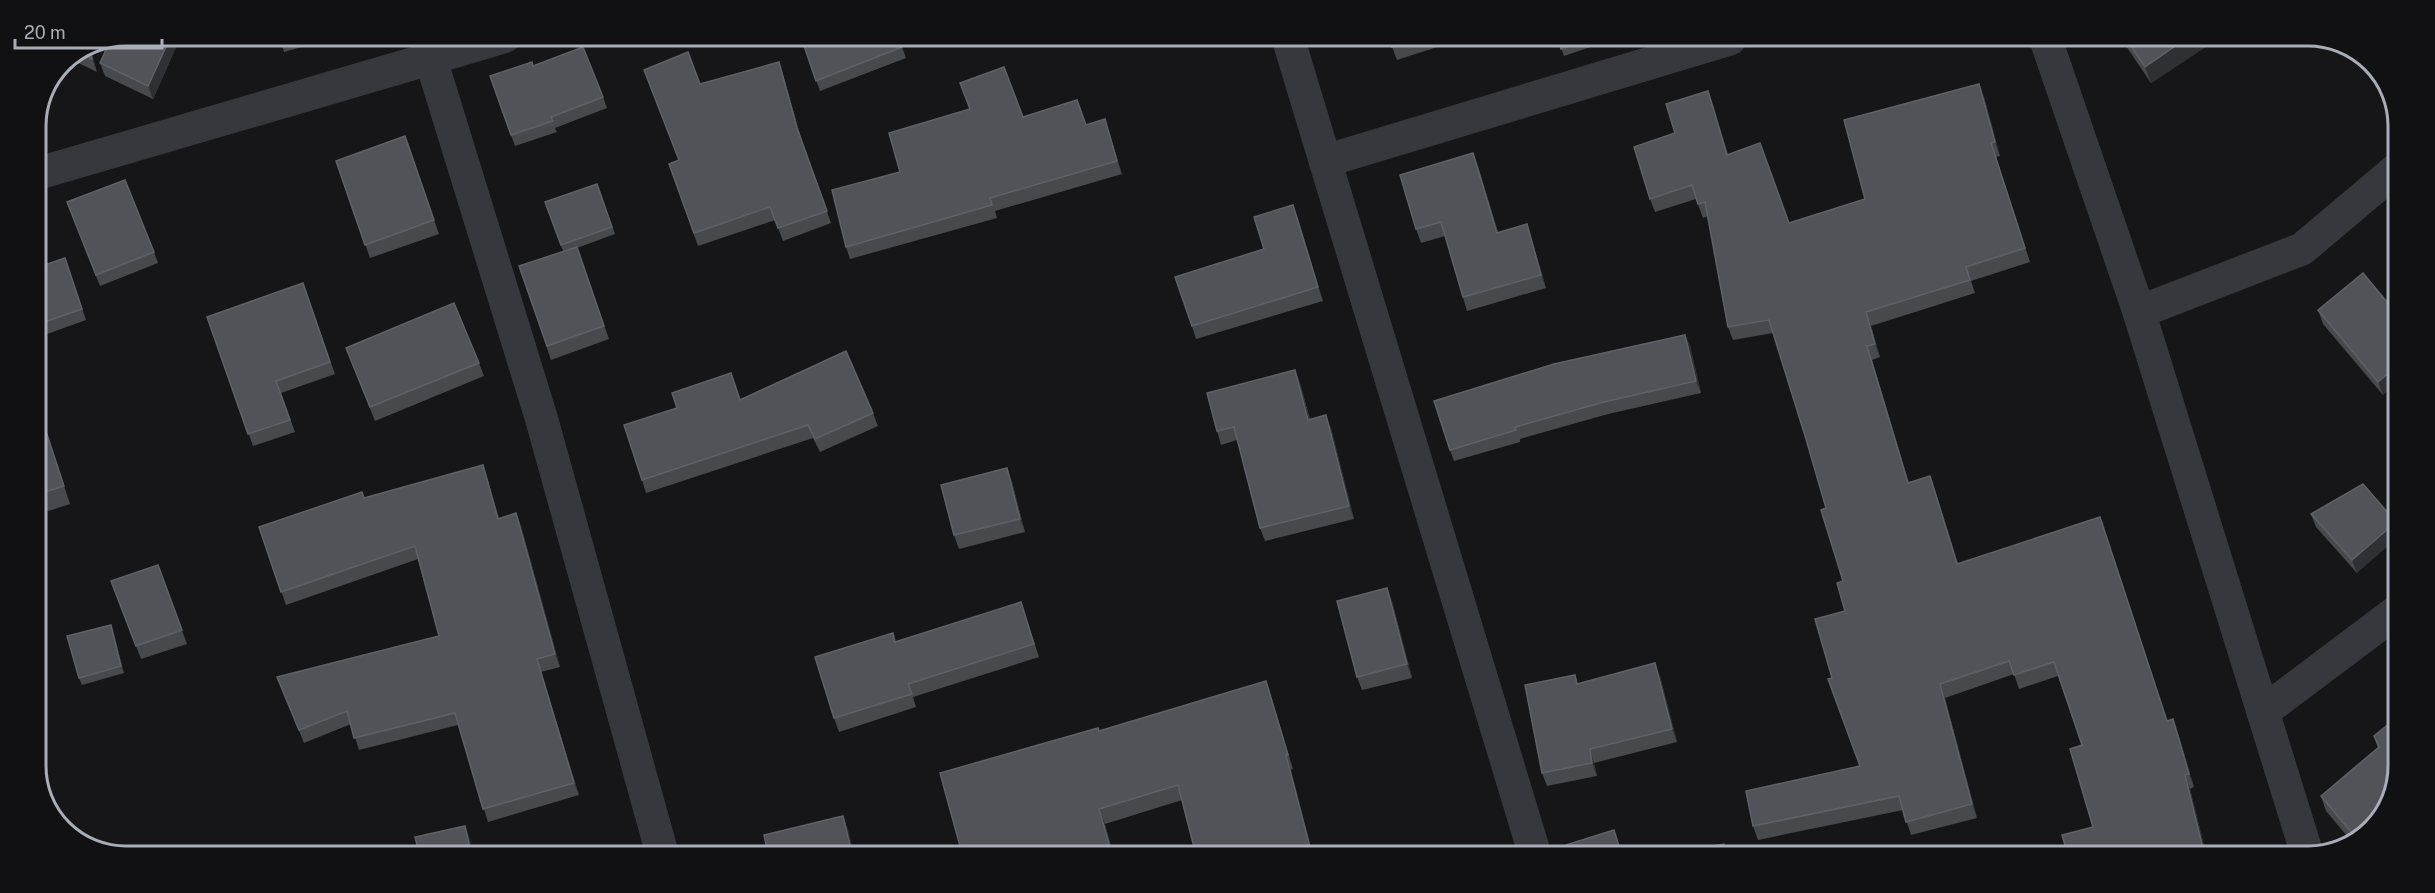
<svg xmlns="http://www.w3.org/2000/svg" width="2435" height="893" viewBox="0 0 2435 893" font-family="'Public Sans',sans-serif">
	<rect width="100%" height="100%" fill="#161618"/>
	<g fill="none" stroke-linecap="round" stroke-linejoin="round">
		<g stroke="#37383d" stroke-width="33">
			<polyline points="424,37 541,417 662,853"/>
			<polyline points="1288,38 1535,855"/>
			<polyline points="2046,40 2139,312 2308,857"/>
			<polyline points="1325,161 1730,39"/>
			<polyline points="36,174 504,37"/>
			<polyline points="2139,312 2302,249 2398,168"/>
			<polyline points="2263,712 2396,612"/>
		</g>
	</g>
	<g fill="#47494d">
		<polygon points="126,36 181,36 153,99 105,76 100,63"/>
		<polygon points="279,36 340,36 284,52"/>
		<polygon points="801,37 902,47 906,58 820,91"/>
		<polygon points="1389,39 1462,39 1397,60"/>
		<polygon points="1558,39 1611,39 1611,40 1564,56"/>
		<polygon points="2122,40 2216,40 2151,83"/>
		<polygon points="91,51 97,72 70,59"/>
		<polygon points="533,66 603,97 607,108 555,128 557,132 515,146 490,76"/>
		<polygon points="783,75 802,141 831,223 783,241 775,220 698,246 669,164 679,160 700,84"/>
		<polygon points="1708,91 1728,154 1789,223 1865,199 1984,97 2000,156 1996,157 2030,262 1971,281 1975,293 1871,326 1880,357 1872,360 1909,483 1935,490 1958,563 2168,721 2178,733 2194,787 2190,789 2207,857 2068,856 2093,827 2082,745 2058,676 2019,689 2014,674 1945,698 1977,818 1911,835 1903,810 1758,840 1753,826 1860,766 1832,678 1845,611 1843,581 1826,508 1806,439 1773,333 1733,340 1728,327 1708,216 1703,218 1696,199 1655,212 1650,199 1675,133"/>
		<polygon points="1023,117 1086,125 1109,132 1122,174 995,211 997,218 850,259 846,247 900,172"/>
		<polygon points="405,136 439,234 370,258 336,161"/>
		<polygon points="1478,166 1498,232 1527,224 1531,237 1546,288 1467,311 1445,236 1421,243 1416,229"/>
		<polygon points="597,184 615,234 577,248 609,339 551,360 519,266 563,251 545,202"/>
		<polygon points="1293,205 1323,301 1196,339 1192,326 1264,249"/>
		<polygon points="71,213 154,252 158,263 100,286"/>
		<polygon points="65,258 86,320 36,338 36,268"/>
		<polygon points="303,283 335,374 281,393 295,432 253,446 207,317"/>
		<polygon points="2318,310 2397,314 2383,395 2323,324"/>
		<polygon points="1685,335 1690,346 1701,393 1608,414 1520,439 1520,442 1454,461 1450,450"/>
		<polygon points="346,348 479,363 484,376 375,421"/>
		<polygon points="1300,383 1310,419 1331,428 1354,519 1265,541 1260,528 1237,440 1221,445 1217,431"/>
		<polygon points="36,399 70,504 36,515"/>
		<polygon points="740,400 873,413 878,426 820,452 813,438 646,493 642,480"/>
		<polygon points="1007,468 1012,482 1025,532 959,549 954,535"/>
		<polygon points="487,477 499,518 516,513 521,526 560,667 541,672 579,795 488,822 458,725 359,750 351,724 304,743 277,677 439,636 418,559 286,605 259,527 364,498"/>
		<polygon points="2311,514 2396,523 2357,573 2316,527"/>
		<polygon points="158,565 187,644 141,659 111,581"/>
		<polygon points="1392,601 1412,678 1362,690 1357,677"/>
		<polygon points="1021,602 1039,657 913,697 916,707 839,732 834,718 896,642"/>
		<polygon points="111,625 124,673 82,685 79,678"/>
		<polygon points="1575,675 1578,684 1660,676 1677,742 1594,763 1597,776 1547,786 1542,773"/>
		<polygon points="1266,681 1293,769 1182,800 1105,824 1113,854 929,854 960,846 1099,731"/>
		<polygon points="2395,719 2363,838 2352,842 2326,811 2321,796 2378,748 2374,736"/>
	</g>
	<g fill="#2f3033">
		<polygon points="171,36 181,36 153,99 148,86"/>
		<polygon points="2184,40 2216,40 2151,83 2145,67"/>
		<polygon points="90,51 91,51 97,72 92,59"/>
		<polygon points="779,62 783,75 802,141 831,223 797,128"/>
		<polygon points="1979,84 1984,97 2000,156 1995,142"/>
		<polygon points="1708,91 1713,104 1732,168 1727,155"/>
		<polygon points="1105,119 1109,132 1122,174 1117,161"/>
		<polygon points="1473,153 1478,166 1502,246 1497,233"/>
		<polygon points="1293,205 1298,218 1323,301 1318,287"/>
		<polygon points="1527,224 1531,237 1546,288 1541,275"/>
		<polygon points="1866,312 1871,326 1880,357 1875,344"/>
		<polygon points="1685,335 1690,346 1701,393 1696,381"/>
		<polygon points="1867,346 1872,360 1913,497 1908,483"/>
		<polygon points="2397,366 2397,383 2383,395 2378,382"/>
		<polygon points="1295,370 1300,383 1313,433 1308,420"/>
		<polygon points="36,399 70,504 36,401"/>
		<polygon points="1326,415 1331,428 1354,519 1349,506"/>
		<polygon points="483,465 487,477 502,531 498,519"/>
		<polygon points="1007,468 1012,482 1025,532 1020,519"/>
		<polygon points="1930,476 1935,490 1962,577 1957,564"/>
		<polygon points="516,513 521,526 560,667 555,654"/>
		<polygon points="2396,522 2396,539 2357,573 2352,560"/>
		<polygon points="1387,588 1392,601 1412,678 1407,664"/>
		<polygon points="111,625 113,632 124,673 121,666"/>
		<polygon points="537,659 541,672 579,795 574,783"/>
		<polygon points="1655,663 1660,676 1677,742 1672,729"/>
		<polygon points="1266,681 1271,696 1293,769 1288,755"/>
		<polygon points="1940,684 1945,698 1977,818 1972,804"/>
		<polygon points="2173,719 2178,733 2194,787 2189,774"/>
		<polygon points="1590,749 1594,763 1597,776 1592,763"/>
		<polygon points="1286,755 1291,770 1313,855 1312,855"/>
		<polygon points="2185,775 2190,789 2207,857 2205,857"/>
		<polygon points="1099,809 1105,824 1113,854 1112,854"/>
		<polygon points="843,816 848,829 854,854 852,854"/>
		<polygon points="465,826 470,839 473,853 471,853"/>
		<polygon points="1724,844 1728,856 1725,856"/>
	</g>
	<g fill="#525359" stroke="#5f6168" stroke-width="1.5">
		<polygon points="126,36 171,36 148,86 100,63 109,43"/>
		<polygon points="801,37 898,38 902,47 816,81"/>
		<polygon points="1389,39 1417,39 1392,47"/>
		<polygon points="1558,39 1590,39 1561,49"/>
		<polygon points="2127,40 2184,40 2145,67"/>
		<polygon points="583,47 603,97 551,117 553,121 511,135 490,76 532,62 533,66"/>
		<polygon points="90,51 92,59 82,54"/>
		<polygon points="688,52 700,84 779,62 797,128 827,211 778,228 770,207 694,233 669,164 679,160 644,70"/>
		<polygon points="1004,67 1023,117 1077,100 1086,125 1105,119 1117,161 990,198 992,205 846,247 832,190 900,172 889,133 970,109 960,83"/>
		<polygon points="1979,84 1995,142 1991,143 2025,248 1966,267 1970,280 1866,312 1875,344 1867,346 1908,483 1930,476 1957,564 2100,517 2167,721 2173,719 2189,774 2185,775 2205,857 2068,856 2062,835 2093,827 2070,749 2082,745 2054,662 2014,675 2009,661 1940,684 1972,804 1906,822 1899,796 1753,826 1746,791 1860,766 1828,679 1832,678 1815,619 1845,611 1837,583 1843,581 1821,510 1826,508 1806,439 1769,320 1728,327 1705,202 1698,204 1692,185 1650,199 1634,147 1675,133 1666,104 1708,91 1727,155 1760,143 1789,223 1865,199 1844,120"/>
		<polygon points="405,136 434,220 365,245 336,161"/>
		<polygon points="1473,153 1497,233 1527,224 1541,275 1463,297 1441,222 1416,229 1400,175"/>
		<polygon points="125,180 154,252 96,275 67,202"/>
		<polygon points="597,184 612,227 561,245 545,202"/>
		<polygon points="1293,205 1318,287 1192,326 1175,277 1264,249 1254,217"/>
		<polygon points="577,247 604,326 547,346 519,266"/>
		<polygon points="65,258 82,309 36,325 36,268"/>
		<polygon points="2363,273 2397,314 2397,366 2378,382 2318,310"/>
		<polygon points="303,283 330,362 276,381 290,420 248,434 207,317"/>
		<polygon points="454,303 479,363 370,407 346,348"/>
		<polygon points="1685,335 1696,381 1604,402 1515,427 1516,430 1450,450 1434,401 1554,364"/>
		<polygon points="846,351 873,413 815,439 808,425 642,480 624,425 677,408 672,393 731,373 740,400"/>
		<polygon points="1295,370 1308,420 1326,415 1349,506 1260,528 1234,427 1217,431 1207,393"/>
		<polygon points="36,401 64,486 36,495"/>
		<polygon points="483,465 498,519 516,513 555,654 537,659 574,783 483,809 455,713 354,738 347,711 299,730 277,677 439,636 415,546 281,592 259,527 362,492 364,498"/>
		<polygon points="1007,468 1020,519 954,535 941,485"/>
		<polygon points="2363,484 2396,522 2352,560 2311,514"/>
		<polygon points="158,565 182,630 136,646 111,581"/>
		<polygon points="1387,588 1407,664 1357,677 1337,601"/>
		<polygon points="1021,602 1034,644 908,684 912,694 834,718 815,657 893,633 895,642"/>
		<polygon points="111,625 121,666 79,678 67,636"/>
		<polygon points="1655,663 1672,729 1590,749 1592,763 1542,773 1525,685 1575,675 1577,684"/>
		<polygon points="1266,681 1288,755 1286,755 1312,855 1196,855 1178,785 1099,809 1112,854 929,854 960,846 940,773 1098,728 1099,731"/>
		<polygon points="2395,719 2394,795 2363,838 2358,840 2321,796 2379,747 2374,736"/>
		<polygon points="843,816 852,854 768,854 764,835"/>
		<polygon points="465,826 471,853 419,853 415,837"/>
		<polygon points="1614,830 1622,856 1569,855 1566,845"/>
		<polygon points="1724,844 1725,856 1645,856"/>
	</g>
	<path d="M0 0H2435V893H0ZM126 46H2308A80 80 0 0 1 2388 126V766A80 80 0 0 1 2308 846H126A80 80 0 0 1 46 766V126A80 80 0 0 1 126 46Z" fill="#111113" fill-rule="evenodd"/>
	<path fill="none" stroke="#a8adb8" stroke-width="3" d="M126 46H2308A80 80 0 0 1 2388 126V766A80 80 0 0 1 2308 846H126A80 80 0 0 1 46 766V126A80 80 0 0 1 126 46Z"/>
	<path d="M15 39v9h147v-9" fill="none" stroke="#a8adb8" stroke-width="3"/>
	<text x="24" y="39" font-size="18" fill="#a8adb8" stroke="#111113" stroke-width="4.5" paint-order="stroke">20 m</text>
</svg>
